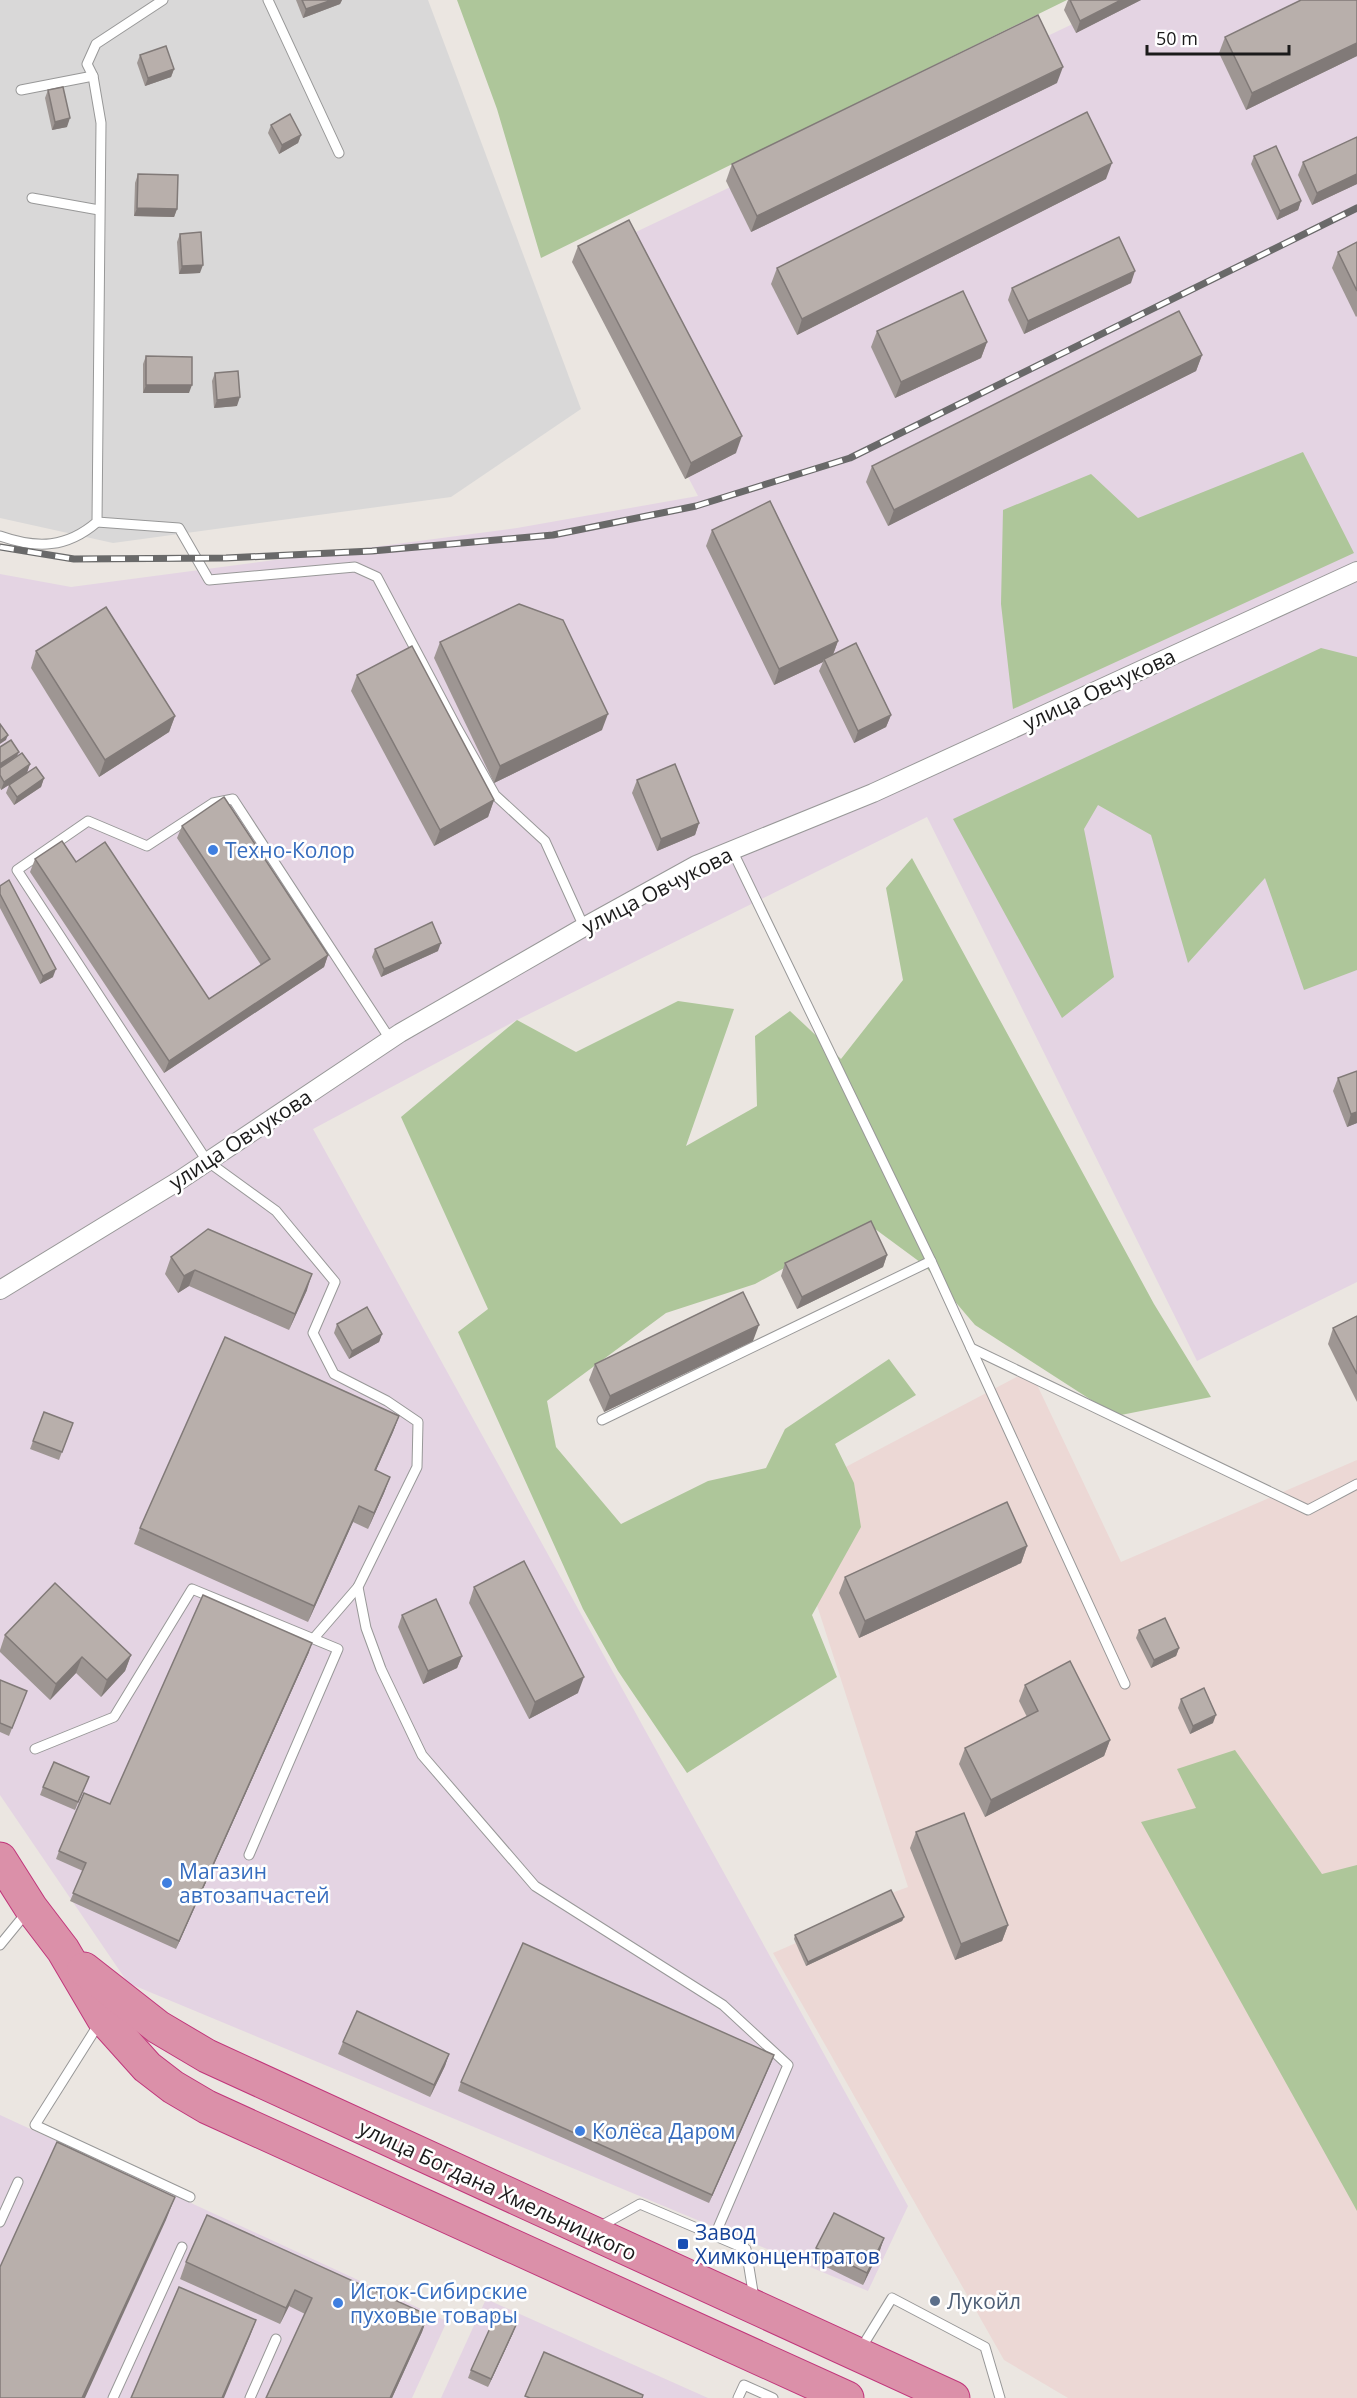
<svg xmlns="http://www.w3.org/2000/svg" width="1357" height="2398" viewBox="0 0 1357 2398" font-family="'Open Sans',sans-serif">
	<rect width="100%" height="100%" fill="#ebe6e1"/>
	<polygon fill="#d9d8d8" points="0,0 428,0 581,409 451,497 113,543 0,518"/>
	<g fill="#e4d4e3">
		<polygon points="1123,0 1357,0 1357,1282 1197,1361 927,817 517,1020 313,1129 908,2206 868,2291 128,1983 0,1795 0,574 71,587 517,528 698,496 575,261"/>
		<polygon points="0,2115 447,2321 412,2398 0,2398"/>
		<polygon points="486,2299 708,2398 441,2398"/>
	</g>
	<polygon fill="#ecd8d5" points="1030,1370 1121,1562 1357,1460 1357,2398 1068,2398 1004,2360 773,1953 796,1943 806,1966 889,1894 908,1887 783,1500"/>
	<g fill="#aec69a">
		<polygon points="457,0 1067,0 541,258 497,109"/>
		<polygon points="1303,452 1354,553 1013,709 1001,604 1003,510 1091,474 1138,518"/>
		<polygon points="1321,648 1357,657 1357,970 1304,990 1265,878 1188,963 1151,835 1098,805 1084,829 1114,977 1062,1018 953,819"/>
		<polygon points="912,858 1154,1304 1211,1397 1116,1416 975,1325 924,1265 867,1223 755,1284 666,1313 547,1401 556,1447 621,1524 708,1481 766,1468 785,1429 889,1359 916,1395 835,1444 854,1483 861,1527 812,1615 837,1677 687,1773 618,1671 583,1609 458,1332 488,1309 401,1117 517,1020 576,1052 678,1001 734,1009 686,1146 757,1106 755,1036 790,1011 841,1059 903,980 886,888"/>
		<polygon points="1235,1750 1322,1874 1357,1865 1357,2211 1141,1822 1196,1808 1177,1769"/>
	</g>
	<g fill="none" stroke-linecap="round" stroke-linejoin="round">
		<defs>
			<g id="lane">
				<polyline points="268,0 339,153"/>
				<polyline points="21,90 93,76"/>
				<polyline points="32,198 99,210"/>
				<polyline points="97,522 179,528 209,580 355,567 377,577 457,728 495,795 545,841 584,927"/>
				<path d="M 0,536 C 37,549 67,548 97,522 L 101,123 L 93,76 L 87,64 L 96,44 L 163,0"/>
				<polyline points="390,1039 233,799 213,803 147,846 88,821 17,870 207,1161 276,1211 335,1282 313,1333 334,1374 387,1401 418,1422 417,1467 358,1587 366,1628 381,1669 422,1755 535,1886 723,2005 788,2065 715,2235"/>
				<polyline points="931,1261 1125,1684"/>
				<polyline points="971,1348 1308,1510 1357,1484"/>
				<polyline points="602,1420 931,1261 732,850"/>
				<polyline points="314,1638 358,1587"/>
				<polyline points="35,1749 114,1717 192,1589 338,1649 249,1855"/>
				<polyline points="0,1945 27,1912"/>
				<polyline points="100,2022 35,2125 190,2197"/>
				<polyline points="0,2222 18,2182"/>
				<polyline points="599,2227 640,2204 746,2249 754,2298"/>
				<polyline points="860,2350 892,2298 985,2347 1000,2398"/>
				<polyline points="113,2398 182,2247"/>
				<polyline points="250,2398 276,2339"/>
				<polyline points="738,2398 744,2385 773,2398"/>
			</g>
			<polyline id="street" points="0,1290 180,1180 400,1033 584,927 696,865 873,793 1357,571"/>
			<g id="highway">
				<polyline points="0,1859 31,1908 63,1950 103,2018 147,2067 173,2087 207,2107 847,2398"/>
				<polyline points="84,1969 158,2027 207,2056 953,2398"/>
			</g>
		</defs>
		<use href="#lane" stroke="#989898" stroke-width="11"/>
		<use href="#street" stroke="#989898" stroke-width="20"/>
		<use href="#highway" stroke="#c1367b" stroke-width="35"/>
		<use href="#lane" stroke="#fff" stroke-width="9"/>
		<use href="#street" stroke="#fff" stroke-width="18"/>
		<use href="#highway" stroke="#db90a9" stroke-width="33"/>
		<defs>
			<polyline id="rail" points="0,547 74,559 226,558 372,551 553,535 696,506 850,458 1357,208"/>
		</defs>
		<use href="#rail" stroke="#696969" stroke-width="7"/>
		<use href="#rail" stroke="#fff" stroke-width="4.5" stroke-dasharray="14" stroke-linecap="butt"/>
	</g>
	<g fill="#9e9693">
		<polygon points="296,0 342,0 340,4 303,18"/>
		<polygon points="1068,0 1141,0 1076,33 1064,10"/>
		<polygon points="1357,0 1357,56 1246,110 1219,53 1225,37"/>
		<polygon points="140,55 174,69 171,77 145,86 137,63"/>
		<polygon points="1057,83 751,232 726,181 732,164"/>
		<polygon points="48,90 67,127 52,130 45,98"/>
		<polygon points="271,125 301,135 298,143 279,154 268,133"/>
		<polygon points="1357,137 1357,184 1312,205 1298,175 1303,162"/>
		<polygon points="1254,156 1301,201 1298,210 1277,220 1251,164"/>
		<polygon points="138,174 177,209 174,217 134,216 135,183"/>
		<polygon points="1106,179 797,335 771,284 777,268"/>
		<polygon points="180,234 200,273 179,274 177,242"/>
		<polygon points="1357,242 1357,316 1356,317 1332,268 1338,252"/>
		<polygon points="578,246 736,453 685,479 572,262"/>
		<polygon points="1131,283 1024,334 1008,300 1012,288"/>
		<polygon points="877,331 987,342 981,358 895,398 871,347"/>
		<polygon points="1202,355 1196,371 888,526 866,482 872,466"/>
		<polygon points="146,356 189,393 143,393 143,364"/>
		<polygon points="215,373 237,406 214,408 212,381"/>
		<polygon points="712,530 838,641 833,655 891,715 886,727 854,743 819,671 823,662 774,685 706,546"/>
		<polygon points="440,642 602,730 494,783 434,658"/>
		<polygon points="36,651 175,716 169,732 99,777 31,668"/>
		<polygon points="357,675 494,800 488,817 434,846 351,691"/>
		<polygon points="30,764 27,772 44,778 41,787 14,805 6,793 9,785 1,790 0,788 0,768"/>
		<polygon points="637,780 699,823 695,835 657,851 632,793"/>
		<polygon points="182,826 328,955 324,967 164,1073 30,872 35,859 76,862 209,999 261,965 177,838"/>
		<polygon points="0,886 53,977 40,984 0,908"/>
		<polygon points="375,949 438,951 381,977 372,957"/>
		<polygon points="1338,1078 1357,1123 1347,1127 1333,1091"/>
		<polygon points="887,1255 883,1267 797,1309 781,1276 785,1263"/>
		<polygon points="171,1257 307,1290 289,1330 189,1286 178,1293 165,1274"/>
		<polygon points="1357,1316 1357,1402 1328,1344 1333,1328"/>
		<polygon points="337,1324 382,1334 379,1342 349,1359 334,1333"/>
		<polygon points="753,1341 604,1412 589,1380 595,1364"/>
		<polygon points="44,1412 73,1423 59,1460 30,1449"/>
		<polygon points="399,1416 393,1432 376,1470 390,1477 384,1493 368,1529 353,1522 308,1622 134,1544 140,1528"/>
		<polygon points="1027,1546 1021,1563 859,1638 839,1593 845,1577"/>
		<polygon points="474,1587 578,1693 529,1719 469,1603"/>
		<polygon points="402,1615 462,1656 457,1668 423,1684 398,1627"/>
		<polygon points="1139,1630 1179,1648 1176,1656 1151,1668 1136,1638"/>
		<polygon points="5,1635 131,1655 125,1671 101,1697 76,1673 50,1700 0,1652 0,1650"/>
		<polygon points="309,1652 176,1949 70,1901 83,1871 56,1859 59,1851 110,1804"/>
		<polygon points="0,1680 27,1691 9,1736 0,1732"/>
		<polygon points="1025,1685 1110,1740 1104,1756 985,1817 959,1764 965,1748 1027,1717 1019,1701"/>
		<polygon points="1181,1699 1213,1723 1190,1734 1178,1708"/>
		<polygon points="89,1777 75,1810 40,1795 43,1787"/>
		<polygon points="916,1832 1008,1925 1002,1941 955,1960 910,1848"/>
		<polygon points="904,1917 902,1921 806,1966 794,1939 795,1935"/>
		<polygon points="343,2042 449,2054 445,2066 430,2097 338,2054"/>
		<polygon points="774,2055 709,2203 458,2091 461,2082"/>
		<polygon points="884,2238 880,2250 863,2285 812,2260 816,2248"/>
		<polygon points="186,2262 428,2315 422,2332 392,2398 266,2398 305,2314 289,2306 280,2324 180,2279"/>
		<polygon points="513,2333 488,2387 468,2378 471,2370"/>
	</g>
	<g fill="#817a78">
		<polygon points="332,0 342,0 340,4 303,18 306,9"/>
		<polygon points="1121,0 1141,0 1076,33 1080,21"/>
		<polygon points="1357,43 1357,56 1246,110 1252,93"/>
		<polygon points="1063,67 1057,83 751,232 757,216"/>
		<polygon points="174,69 171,77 145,86 148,78"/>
		<polygon points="70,118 67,127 52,130 55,122"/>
		<polygon points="301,135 298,143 279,154 282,145"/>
		<polygon points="1112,163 1106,179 797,335 802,319"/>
		<polygon points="1357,174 1357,184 1312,205 1317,193"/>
		<polygon points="1301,201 1298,210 1277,220 1280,211"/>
		<polygon points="137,208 177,209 174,217 134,216"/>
		<polygon points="203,265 200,273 179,274 182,266"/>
		<polygon points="1135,271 1131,283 1024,334 1028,321"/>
		<polygon points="987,342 981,358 895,398 901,382"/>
		<polygon points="1202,355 1196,371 888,526 894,510"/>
		<polygon points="146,385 192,385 189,393 143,393"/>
		<polygon points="240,397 237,406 214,408 217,400"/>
		<polygon points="742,436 736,453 685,479 691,463"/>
		<polygon points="838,641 832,657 824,659 823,662 774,685 779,669"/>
		<polygon points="608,714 602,730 494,783 500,766"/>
		<polygon points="891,715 886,727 854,743 858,731"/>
		<polygon points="175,716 169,732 99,777 105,760"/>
		<polygon points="8,735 6,740 0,744 0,741"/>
		<polygon points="19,752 17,756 0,768 0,764"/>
		<polygon points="30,764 27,773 1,790 4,782"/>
		<polygon points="44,778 41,787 14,805 17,797"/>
		<polygon points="494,800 488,817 434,846 440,830"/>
		<polygon points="699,823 695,835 657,851 661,839"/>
		<polygon points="441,943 438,951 381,977 384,969"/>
		<polygon points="328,955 324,967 164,1073 169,1061"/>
		<polygon points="56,969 53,977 40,984 43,976"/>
		<polygon points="1357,1112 1357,1123 1347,1127 1351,1114"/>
		<polygon points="887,1255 883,1267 797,1309 802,1297"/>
		<polygon points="195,1270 189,1286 178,1293 184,1276"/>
		<polygon points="312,1274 307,1290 289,1330 295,1314"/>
		<polygon points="759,1325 753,1341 604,1412 610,1396"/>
		<polygon points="382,1334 379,1342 349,1359 352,1351"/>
		<polygon points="399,1416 393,1432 369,1486 375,1470"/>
		<polygon points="390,1477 384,1493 368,1529 374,1513"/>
		<polygon points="359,1506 353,1522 308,1622 314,1606"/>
		<polygon points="1027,1546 1021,1563 859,1638 865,1621"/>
		<polygon points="312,1643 309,1652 176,1949 179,1941"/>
		<polygon points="1179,1648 1176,1656 1151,1668 1154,1660"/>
		<polygon points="131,1655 125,1671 101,1697 107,1680"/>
		<polygon points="462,1656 457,1668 423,1684 428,1671"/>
		<polygon points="82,1657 76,1673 50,1700 56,1684"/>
		<polygon points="584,1677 578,1693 529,1719 535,1702"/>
		<polygon points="1216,1715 1213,1723 1190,1734 1193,1726"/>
		<polygon points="1110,1740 1104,1756 985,1817 991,1800"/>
		<polygon points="904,1917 902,1921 806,1966 808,1962"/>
		<polygon points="1008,1925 1002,1941 955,1960 961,1944"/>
		<polygon points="449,2054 445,2066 430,2097 434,2085"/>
		<polygon points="774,2055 771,2063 709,2203 712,2195"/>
		<polygon points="175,2197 166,2220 85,2398 82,2398"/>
		<polygon points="884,2238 880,2250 863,2285 867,2273"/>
		<polygon points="295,2290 289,2306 280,2324 286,2308"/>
		<polygon points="428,2315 422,2332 392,2398 390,2398"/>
		<polygon points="256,2320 250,2336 224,2398 222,2398"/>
		<polygon points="516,2325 513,2333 488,2387 491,2379"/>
	</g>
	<g fill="#b8afab" stroke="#817a78" stroke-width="1.5">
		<polygon points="302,0 332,0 306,9"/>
		<polygon points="1070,0 1121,0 1080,21"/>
		<polygon points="1301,0 1357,0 1357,43 1252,93 1225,37"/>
		<polygon points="1038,15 1063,67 757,216 732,164"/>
		<polygon points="166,46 174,69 148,78 140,55"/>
		<polygon points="63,87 70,118 55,122 48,90"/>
		<polygon points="1087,112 1112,163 802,319 777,268"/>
		<polygon points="290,114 301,135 282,145 271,125"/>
		<polygon points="1357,137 1357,174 1317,193 1303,162"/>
		<polygon points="1276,146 1301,201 1280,211 1254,156"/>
		<polygon points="138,174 178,175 177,209 137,208"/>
		<polygon points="629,220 742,436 691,463 578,246"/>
		<polygon points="201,232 203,265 182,266 180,234"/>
		<polygon points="1119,237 1135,271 1028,321 1012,288"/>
		<polygon points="1357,242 1357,291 1338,252"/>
		<polygon points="963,291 987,342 901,382 877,331"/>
		<polygon points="1179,311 1202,355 894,510 872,466"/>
		<polygon points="146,356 192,357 192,385 146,385"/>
		<polygon points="238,371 240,397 217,400 215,373"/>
		<polygon points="770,501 838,641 779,669 712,530"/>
		<polygon points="519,604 563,620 608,714 500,766 440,642"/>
		<polygon points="106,607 175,716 105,760 36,651"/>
		<polygon points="856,643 891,715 858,731 824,659"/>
		<polygon points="412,646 494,800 440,830 357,675"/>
		<polygon points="0,724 8,735 0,741"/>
		<polygon points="11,740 19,752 0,764 0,747"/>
		<polygon points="22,753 30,764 4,782 0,775 0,768"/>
		<polygon points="675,764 699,823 661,839 637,780"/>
		<polygon points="36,767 44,778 17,797 9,785"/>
		<polygon points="224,797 328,955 169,1061 35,859 62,841 76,862 105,842 209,999 270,959 182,826"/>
		<polygon points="9,880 56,969 43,976 0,894 0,886"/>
		<polygon points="432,922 441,943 384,969 375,949"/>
		<polygon points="1357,1071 1357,1112 1351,1114 1338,1078"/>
		<polygon points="871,1221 887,1255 802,1297 785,1263"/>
		<polygon points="208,1229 312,1274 295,1314 195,1270 184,1276 171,1257"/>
		<polygon points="743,1292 759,1325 610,1396 595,1364"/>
		<polygon points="367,1307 382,1334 352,1351 337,1324"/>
		<polygon points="1357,1316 1357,1374 1333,1328"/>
		<polygon points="225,1337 399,1416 375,1470 390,1477 374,1513 359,1506 314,1606 140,1528"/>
		<polygon points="44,1412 73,1423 62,1452 33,1441"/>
		<polygon points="1007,1502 1027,1546 865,1621 845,1577"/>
		<polygon points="524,1561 584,1677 535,1702 474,1587"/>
		<polygon points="55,1583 131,1655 107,1680 82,1657 56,1684 5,1635"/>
		<polygon points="203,1595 312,1643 179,1941 73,1893 86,1863 59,1851 84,1793 110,1804"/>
		<polygon points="436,1599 462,1656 428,1671 402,1615"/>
		<polygon points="1165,1618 1179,1648 1154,1660 1139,1630"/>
		<polygon points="1070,1661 1110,1740 991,1800 965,1748 1038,1711 1025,1685"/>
		<polygon points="0,1680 27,1691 12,1728 0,1723"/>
		<polygon points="1204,1688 1216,1715 1193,1726 1181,1699"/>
		<polygon points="54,1762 89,1777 78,1802 43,1787"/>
		<polygon points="964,1813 1008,1925 961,1944 916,1832"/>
		<polygon points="891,1890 904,1917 808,1962 795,1935"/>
		<polygon points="523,1943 774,2055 712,2195 461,2082"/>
		<polygon points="357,2011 449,2054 434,2085 343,2042"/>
		<polygon points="57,2142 175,2197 82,2398 0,2398 0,2267"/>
		<polygon points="834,2213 884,2238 867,2273 816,2248"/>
		<polygon points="207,2215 428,2315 390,2398 266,2398 312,2298 295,2290 286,2308 186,2262"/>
		<polygon points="179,2287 256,2320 222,2398 131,2398"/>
		<polygon points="496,2315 516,2325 491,2379 471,2370"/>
		<polygon points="544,2352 643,2395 642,2398 530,2398 525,2396"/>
	</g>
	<g fill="#3f7fe0" stroke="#fff" stroke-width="2">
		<circle cx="213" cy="850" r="6"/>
		<circle cx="167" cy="1883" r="6"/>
		<circle cx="580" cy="2131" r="6"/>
		<circle cx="338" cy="2303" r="6"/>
	</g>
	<rect fill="#1a4fb4" stroke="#fff" stroke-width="2" x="677" y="2238" width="12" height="12" rx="3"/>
	<circle fill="#5c6f8a" stroke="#fff" stroke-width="2" cx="935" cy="2301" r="6"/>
	<g text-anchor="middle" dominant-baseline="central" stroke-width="5" stroke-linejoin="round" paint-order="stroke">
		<g font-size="21" fill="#1b1b1b" stroke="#fff">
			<text transform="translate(1099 689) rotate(-25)">улица Овчукова</text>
			<text transform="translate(657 890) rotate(-27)">улица Овчукова</text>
			<text transform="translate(240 1139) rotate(-33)">улица Овчукова</text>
			<text transform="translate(498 2190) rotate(25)">улица Богдана Хмельницкого</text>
		</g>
		<g font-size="21" fill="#366cbe" stroke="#fff" text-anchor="start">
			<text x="225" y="850">Техно-Колор</text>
			<text x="179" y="1871">Магазин<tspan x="179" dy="24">автозапчастей</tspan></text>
			<text x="592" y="2131">Колёса Даром</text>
			<text x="350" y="2291">Исток-Сибирские<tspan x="350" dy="24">пуховые товары</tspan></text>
		</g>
		<g font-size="21" fill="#164399" stroke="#fff" text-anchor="start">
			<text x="695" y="2232">Завод<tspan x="695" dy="24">Химконцентратов</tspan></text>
		</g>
		<g font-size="21" fill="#4e5e75" stroke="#fff" text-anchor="start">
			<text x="947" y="2301">Лукойл</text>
		</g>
	</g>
	<path d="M1147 45v9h142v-9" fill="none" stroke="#1b1b1b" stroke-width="3"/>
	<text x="1156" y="45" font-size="18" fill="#1b1b1b" stroke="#ffffff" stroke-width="4.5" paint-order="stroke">50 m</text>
</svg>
